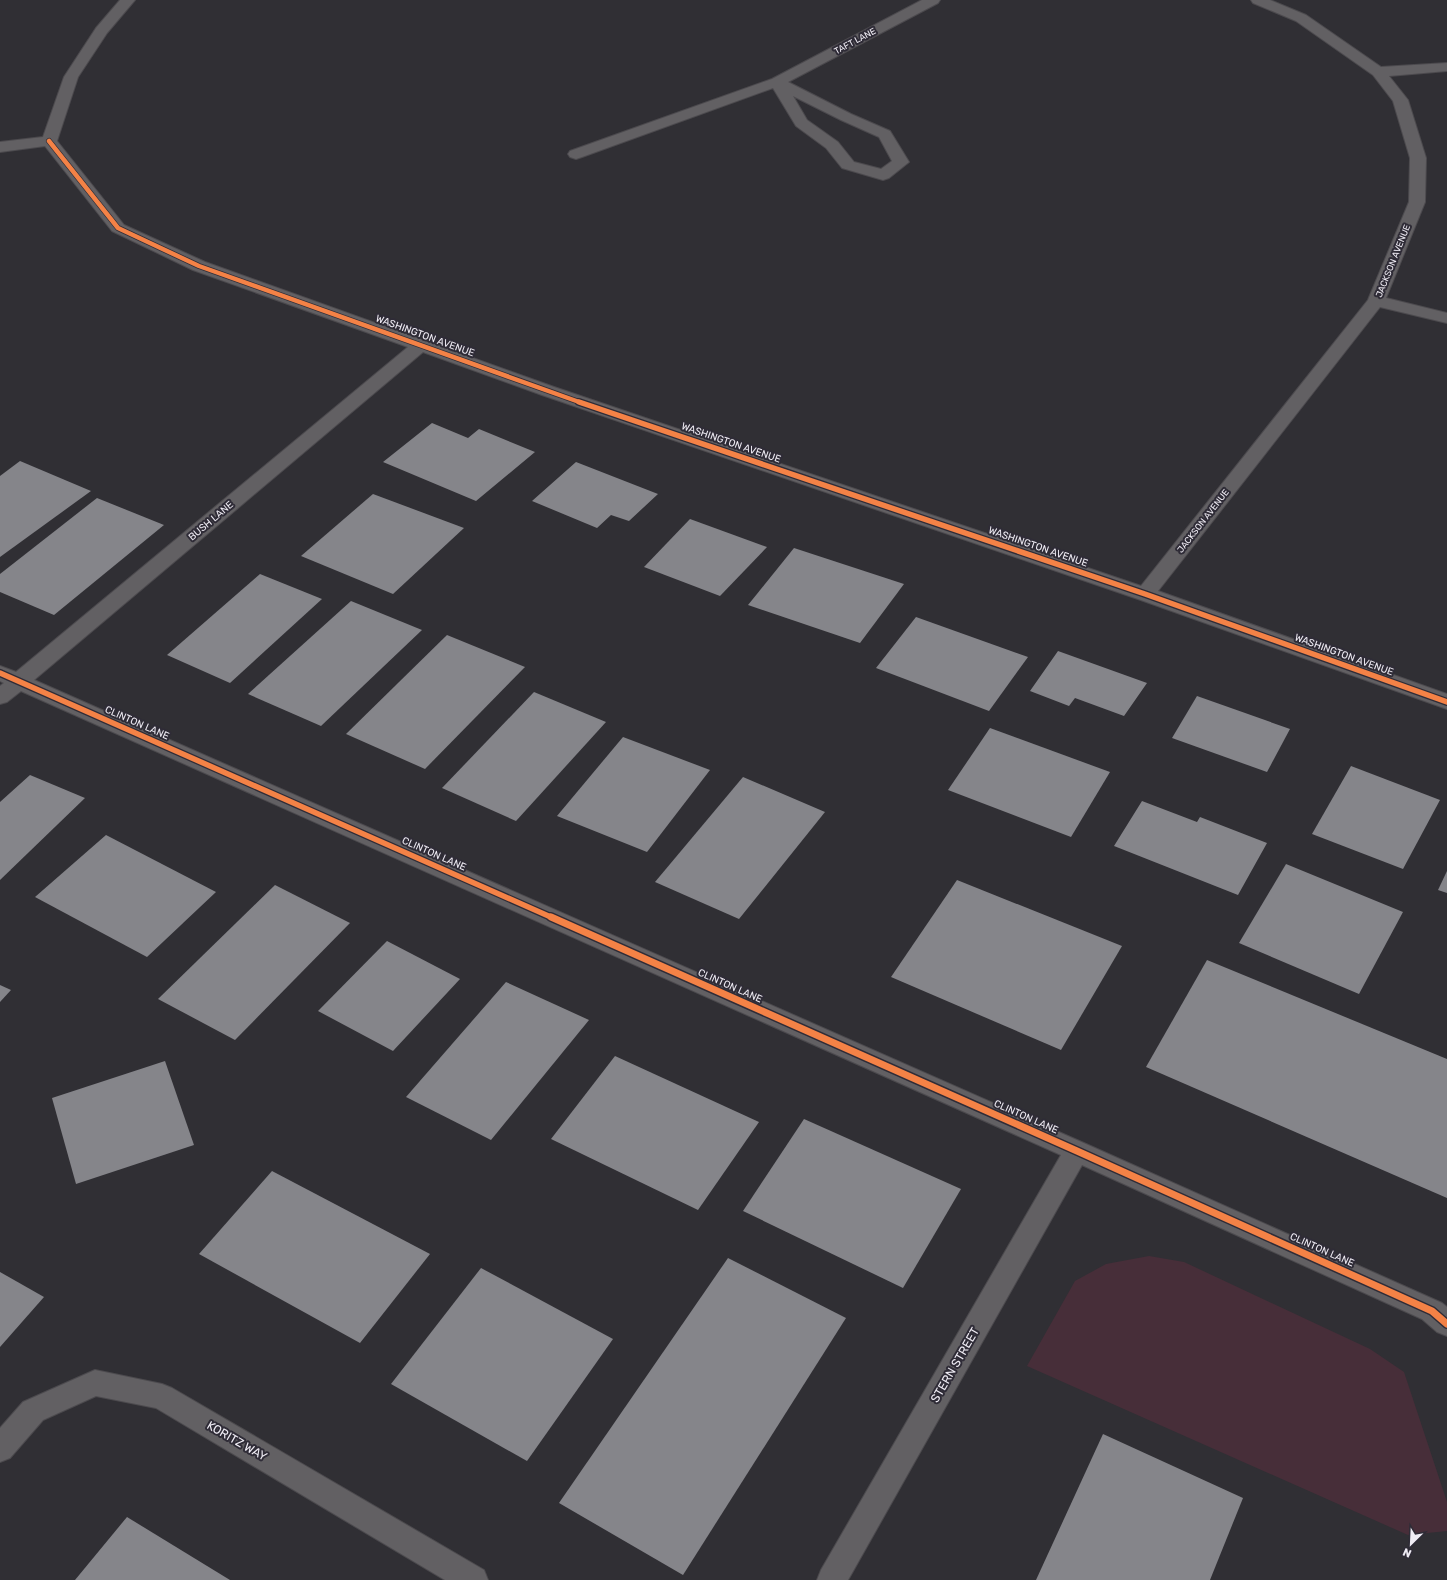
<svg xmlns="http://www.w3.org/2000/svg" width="1447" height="1580" viewBox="0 0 1447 1580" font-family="Rubik,sans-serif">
	<rect width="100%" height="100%" fill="#302f34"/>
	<polygon fill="#472e39" points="1149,1256 1184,1262 1370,1349 1404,1372 1447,1502 1447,1531 1408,1535 1027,1366 1075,1281 1106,1264"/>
	<g fill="#85858a">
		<polygon points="432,423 468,438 479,429 535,452 476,501 383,462"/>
		<polygon points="20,461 91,491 0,557 0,476"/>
		<polygon points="576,462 658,494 629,521 611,515 597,528 532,501"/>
		<polygon points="373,494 464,528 393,594 301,556"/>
		<polygon points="97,498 164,525 54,615 0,592 0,574"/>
		<polygon points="690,519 767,547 720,596 644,567"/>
		<polygon points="794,548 904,584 860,643 748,605"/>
		<polygon points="260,574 322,599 230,683 167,655"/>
		<polygon points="351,601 422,630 321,726 248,694"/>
		<polygon points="916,617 1028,657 989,711 876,668"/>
		<polygon points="447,635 525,667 425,769 346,734"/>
		<polygon points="1058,651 1147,683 1124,716 1075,698 1069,706 1030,691"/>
		<polygon points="534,692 606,722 516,821 442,788"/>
		<polygon points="1197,696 1290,729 1267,772 1172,738"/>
		<polygon points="990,728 1110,772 1071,837 948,790"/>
		<polygon points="623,737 710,770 647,852 557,816"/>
		<polygon points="1351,766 1440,800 1403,869 1312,834"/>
		<polygon points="30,775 85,798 0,880 0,802"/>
		<polygon points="743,777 825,812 739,919 655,882"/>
		<polygon points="1142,801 1197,822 1200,817 1267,843 1238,895 1114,846"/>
		<polygon points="106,835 216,892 147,957 35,897"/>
		<polygon points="1286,864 1403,912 1359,994 1239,943"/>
		<polygon points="1447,871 1447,893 1438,890"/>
		<polygon points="957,880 1122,946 1061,1050 891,977"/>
		<polygon points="275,885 350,923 235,1040 158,999"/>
		<polygon points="387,941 460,979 393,1051 318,1011"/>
		<polygon points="1207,960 1447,1059 1447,1198 1146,1067"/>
		<polygon points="506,982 589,1020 491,1140 406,1097"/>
		<polygon points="0,985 11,990 0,1002"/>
		<polygon points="615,1056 759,1122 698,1210 551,1139"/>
		<polygon points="165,1061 194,1145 76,1184 52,1098"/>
		<polygon points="804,1119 961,1189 903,1288 743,1211"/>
		<polygon points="272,1171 430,1254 360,1343 199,1254"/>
		<polygon points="728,1258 846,1318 683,1575 559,1503"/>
		<polygon points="481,1268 613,1339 527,1461 391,1384"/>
		<polygon points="0,1272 44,1297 0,1347"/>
		<polygon points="1103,1434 1243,1498 1210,1580 1036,1580"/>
		<polygon points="127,1517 230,1580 75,1580"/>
	</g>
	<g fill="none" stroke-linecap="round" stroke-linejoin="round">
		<defs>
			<g id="minor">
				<polygon points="120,0 135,0 107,33 78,77 57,141 124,225 205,262 554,387 1141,586 1368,300 1409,202 1410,158 1393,101 1373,75 1296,21 1253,3 1251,0 1270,0 1306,15 1381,67 1447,63 1447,71 1389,76 1408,100 1426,158 1425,202 1386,298 1447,313 1447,323 1380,307 1158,591 1447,694 1447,709 1138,599 542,395 423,352 34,680 1086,1144 1442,1303 1447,1307 1447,1336 1437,1332 1422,1319 1082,1165 848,1580 817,1580 821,1570 1061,1155 21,691 7,702 0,704 0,686 4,683 0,681 0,666 16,672 408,347 193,270 112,231 45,146 0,152 0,142 43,137 64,77 96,28"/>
				<path d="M 922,0 L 940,0 L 938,3 L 788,82 L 851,114 L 890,131 L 909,162 L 889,178 L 883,180 L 842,168 L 826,148 L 796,126 L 773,88 L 582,157 L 576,159 L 570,157 L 568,154 L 570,151 L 772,79 ZM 793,96 L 841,120 L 879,137 L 892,161 L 881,169 L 854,162 L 838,142 L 807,120 Z"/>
				<polygon points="95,1370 162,1384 172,1388 484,1570 488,1580 445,1580 156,1408 96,1396 43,1420 10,1458 0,1462 0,1428 23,1402"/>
			</g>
		</defs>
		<use href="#minor" stroke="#4c4a4e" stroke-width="2"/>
		<use href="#minor" fill="#626063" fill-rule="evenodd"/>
		<defs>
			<polyline id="cycleway-far2" points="49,141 118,228 199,266 582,403"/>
			<g id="cycleway-far1">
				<polyline points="579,402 1145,594 1447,702"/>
				<polyline points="0,673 553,918"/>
			</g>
			<polyline id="cycleway" points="551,917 1077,1151 1432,1311 1447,1324"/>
		</defs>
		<use href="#cycleway-far2" stroke="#2f2c37" stroke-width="6"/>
		<use href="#cycleway-far1" stroke="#2f2c37" stroke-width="8"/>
		<use href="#cycleway" stroke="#2f2c37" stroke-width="10"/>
		<use href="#cycleway-far2" stroke="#f48246" stroke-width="4.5"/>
		<use href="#cycleway-far1" stroke="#f48246" stroke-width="5.5"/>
		<use href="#cycleway" stroke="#f48246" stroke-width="7"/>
	</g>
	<g text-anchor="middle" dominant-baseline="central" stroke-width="4" stroke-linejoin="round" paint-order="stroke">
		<g font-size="9" fill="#f0edf5" stroke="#2f2c37">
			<text transform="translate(855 41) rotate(-28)">TAFT LANE</text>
			<text transform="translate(1393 261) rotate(-68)">JACKSON AVENUE</text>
			<text transform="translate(1203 521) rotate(-52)">JACKSON AVENUE</text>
		</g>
		<g font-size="10" fill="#f0edf5" stroke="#2f2c37">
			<text transform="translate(425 336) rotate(20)">WASHINGTON AVENUE</text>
			<text transform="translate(731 443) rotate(19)">WASHINGTON AVENUE</text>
			<text transform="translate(211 521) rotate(-40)">BUSH LANE</text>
			<text transform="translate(1038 547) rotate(19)">WASHINGTON AVENUE</text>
			<text transform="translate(1344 655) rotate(20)">WASHINGTON AVENUE</text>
			<text transform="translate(137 723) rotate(24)">CLINTON LANE</text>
			<text transform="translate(434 854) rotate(24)">CLINTON LANE</text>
			<text transform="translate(730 986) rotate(24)">CLINTON LANE</text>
			<text transform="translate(1026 1117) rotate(24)">CLINTON LANE</text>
			<text transform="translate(1322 1250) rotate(24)">CLINTON LANE</text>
		</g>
		<g font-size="12" fill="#f0edf5" stroke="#2f2c37">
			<text transform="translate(955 1365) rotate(-60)">STERN STREET</text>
			<text transform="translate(237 1441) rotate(30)">KORITZ WAY</text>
		</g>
	</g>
	<g transform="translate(1411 1544) rotate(204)" stroke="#2f2c37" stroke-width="3" paint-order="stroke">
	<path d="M0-3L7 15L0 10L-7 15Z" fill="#f0edf5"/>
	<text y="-6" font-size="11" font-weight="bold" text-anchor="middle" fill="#f0edf5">N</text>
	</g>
</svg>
